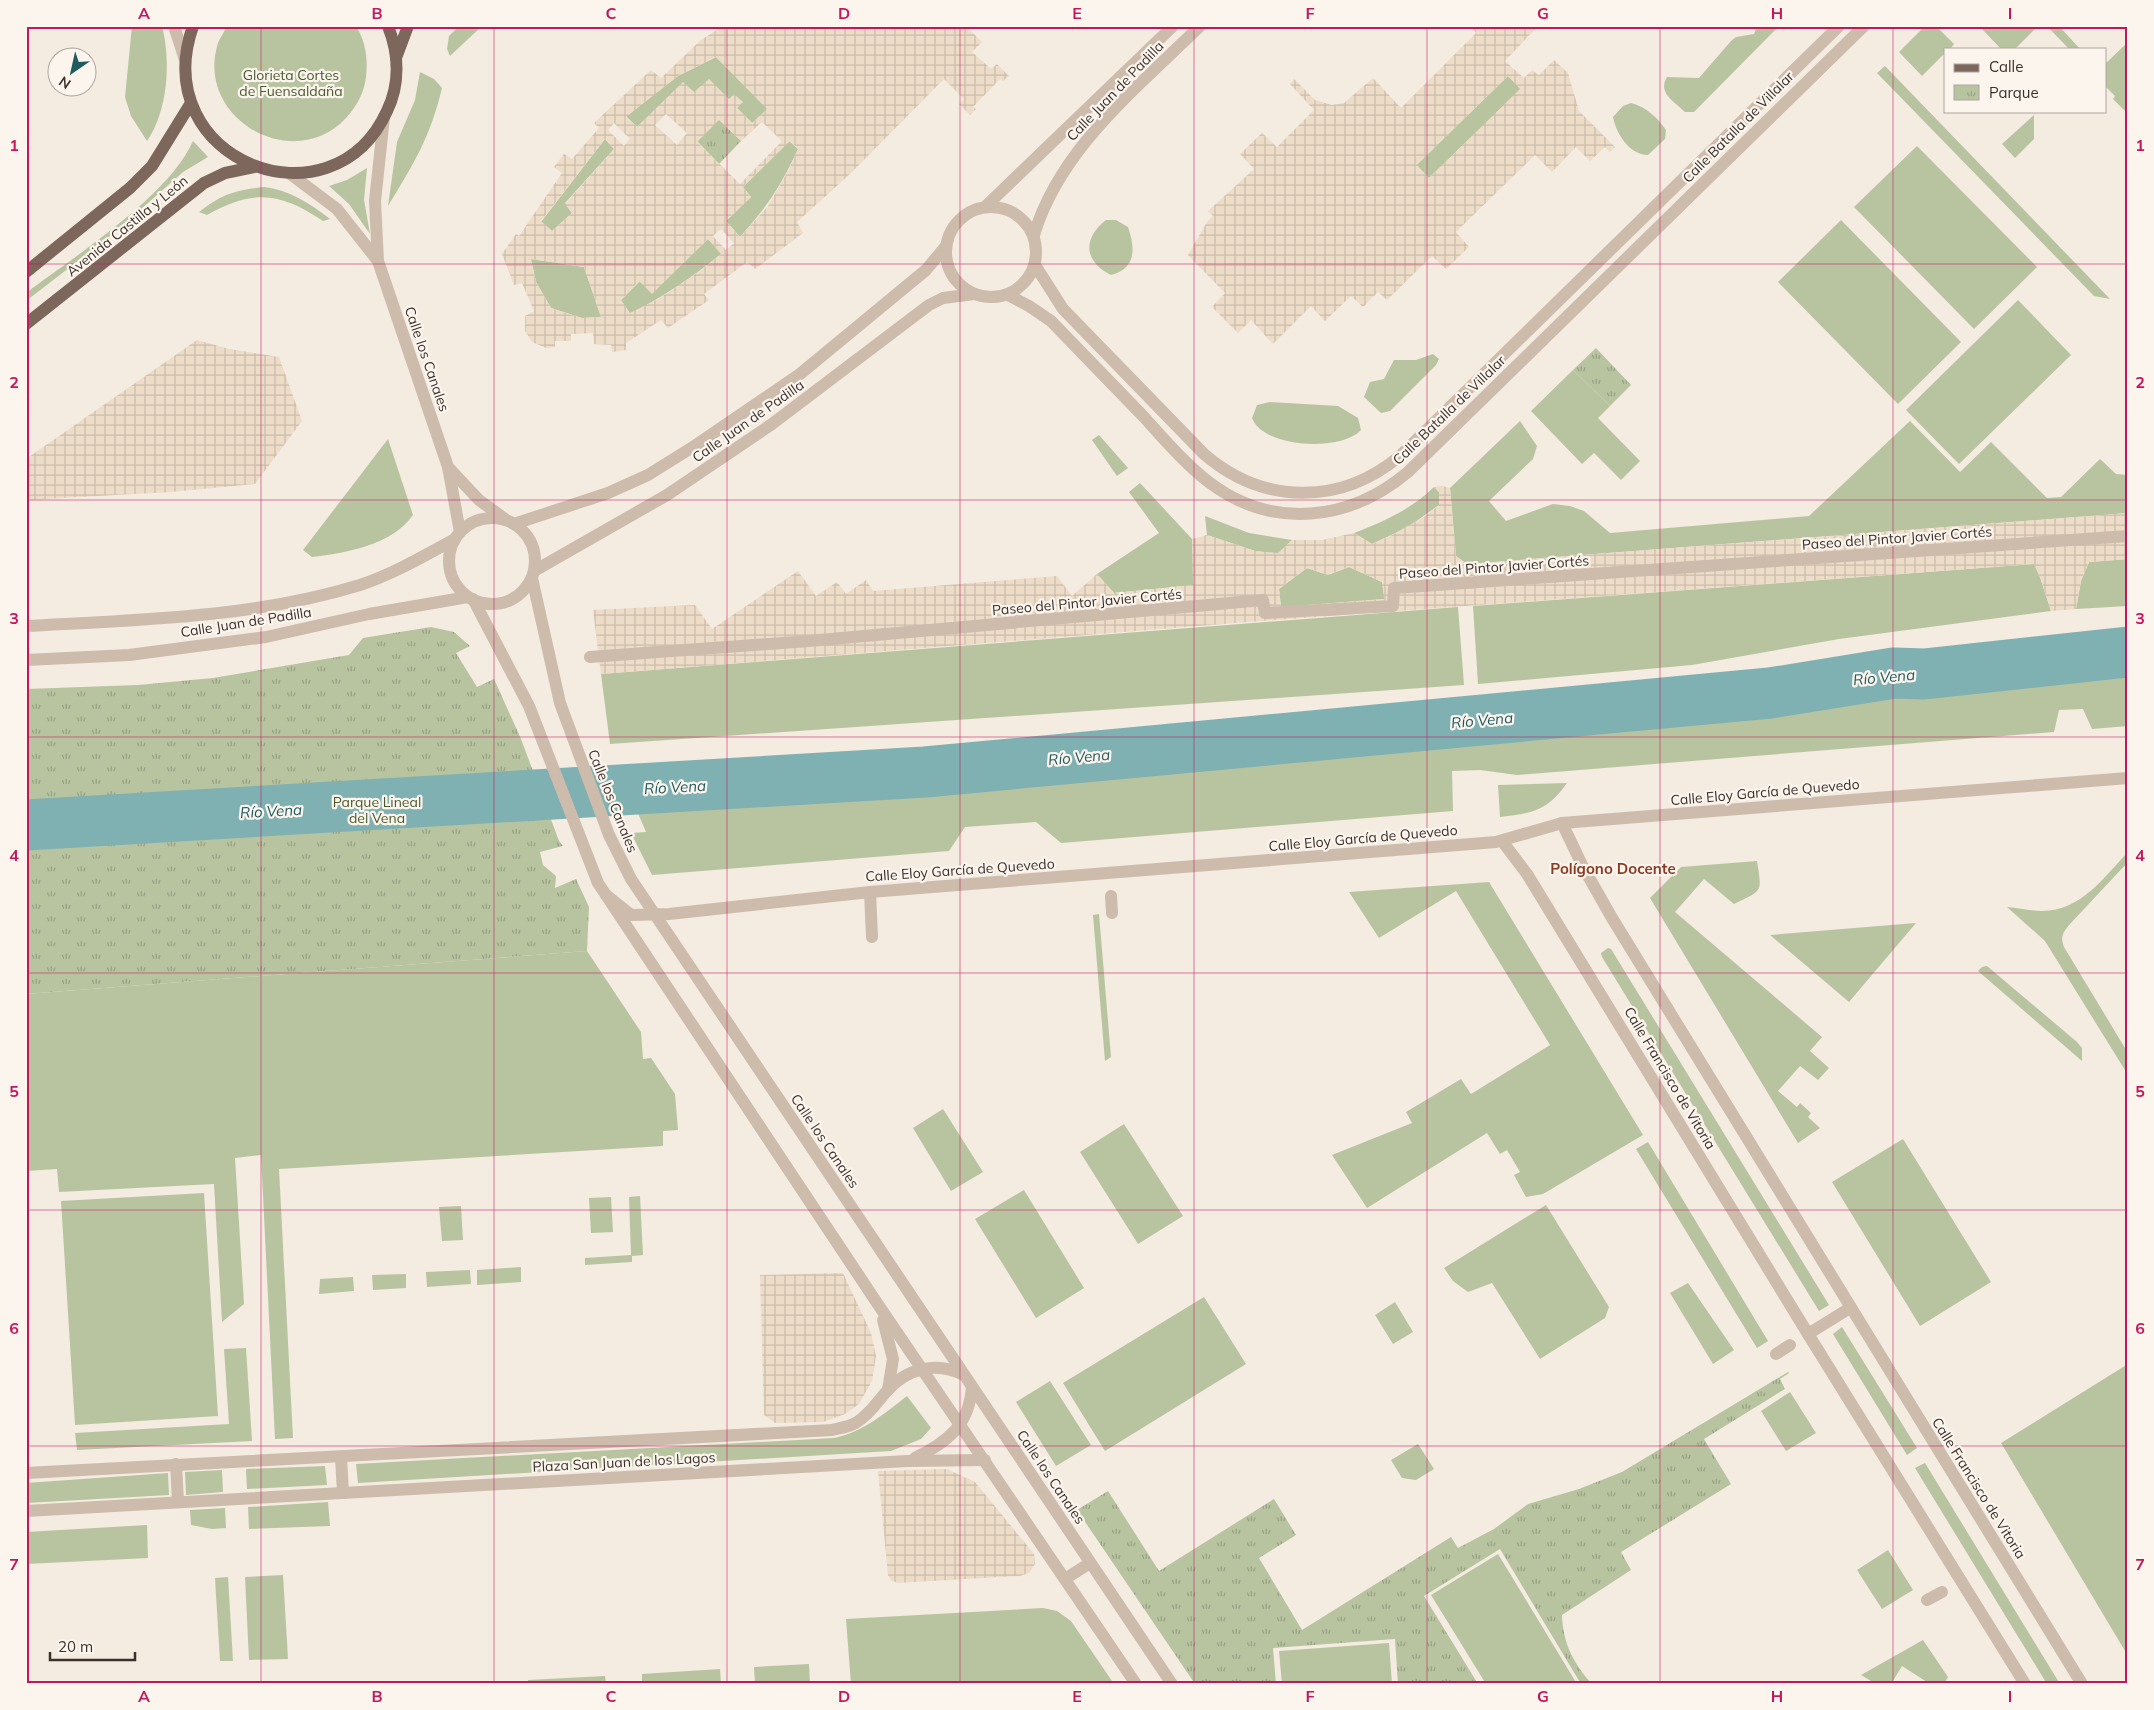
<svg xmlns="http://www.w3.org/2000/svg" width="2154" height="1710" viewBox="0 0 2154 1710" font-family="Mulish,sans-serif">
	<defs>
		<pattern id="park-tufts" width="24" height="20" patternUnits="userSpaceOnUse" patternTransform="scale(1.25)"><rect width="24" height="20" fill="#b8c4a0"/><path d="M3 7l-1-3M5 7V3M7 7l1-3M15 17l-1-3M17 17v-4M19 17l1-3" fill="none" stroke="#97a083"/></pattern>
		<pattern id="plaza-grid" width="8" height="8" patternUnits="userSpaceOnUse" patternTransform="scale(1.25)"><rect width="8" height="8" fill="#ecdcc8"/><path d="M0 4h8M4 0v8" fill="none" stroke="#cbbdac"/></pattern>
	</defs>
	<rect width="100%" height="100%" fill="#f4ebe1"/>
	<g fill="#b8c4a0">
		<path d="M 132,26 L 162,26 C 171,62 168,110 147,141 L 131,116 L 125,97 Z"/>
		<path d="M 227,26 L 356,26 C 366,42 368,59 366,77 C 364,93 357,106 346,118 C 293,175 194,118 218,43 C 220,38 224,32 227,26 Z"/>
		<polygon points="459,26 482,26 450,56 447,49 449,36"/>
		<path d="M 1757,26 L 1779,26 L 1694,112 L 1685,112 C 1675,102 1657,93 1667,77 L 1699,78 L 1731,41 L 1736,37 L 1754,34 Z"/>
		<polygon points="1925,26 1936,26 1954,44 1950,49 1945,49 1945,53 1922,76 1899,52"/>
		<polygon points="1985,26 2038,26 2015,49 2001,49 1982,29"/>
		<polygon points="2047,26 2059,26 2080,49 2069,49"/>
		<polygon points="2128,42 2128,114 2113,99 2115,96 2105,86 2105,64"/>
		<polygon points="716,57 768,109 752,123 737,108 742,102 694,92 683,83 637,127 626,116 678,76"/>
		<polygon points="1885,66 2110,299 2094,296 1877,73"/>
		<path d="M 420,72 L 434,79 L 442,88 C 430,138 414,163 388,206 L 397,142 L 415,100 Z"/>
		<polygon points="1508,76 1521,89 1429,178 1416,165"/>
		<path d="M 1631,103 C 1646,107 1657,117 1666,130 L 1665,139 L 1648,155 C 1629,155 1616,133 1613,117 L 1623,106 Z"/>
		<polygon points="2034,115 2034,139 2015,158 2002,144"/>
		<polygon points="605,139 614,149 565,203 572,213 552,231 541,222"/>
		<path d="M 193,141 L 208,157 L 183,172 L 113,234 L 26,301 L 26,293 C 75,256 169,196 193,141 Z"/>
		<path d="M 789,141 L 798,149 C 781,186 767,207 740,237 L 726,221 L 751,197 L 743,187 Z"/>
		<polygon points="1917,146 2037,267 1974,329 1854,207"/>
		<polygon points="367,168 364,200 370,234 349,204 329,186 347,180"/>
		<path d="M 264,187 C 289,190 310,203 330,219 L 323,221 C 280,192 253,189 207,215 L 199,212 C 222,194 235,190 264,187 Z"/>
		<path d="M 1106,220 L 1116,220 L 1128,227 C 1135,248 1137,268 1111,275 C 1083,261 1083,238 1106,220 Z"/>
		<polygon points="1841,220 1961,342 1898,404 1778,282"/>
		<path d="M 708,239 L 722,253 C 693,277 663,297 630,314 L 621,300 L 640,281 L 652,293 Z"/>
		<polygon points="531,259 584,267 601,317 582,318 551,308 536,282"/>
		<polygon points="2018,300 2071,355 1959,464 1906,410"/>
		<polygon points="1433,354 1439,359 1436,365 1390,411 1381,413 1364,397 1370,382 1384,379 1394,360 1416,360"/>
		<polygon points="1573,370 1610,406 1598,418 1640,461 1621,480 1594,453 1582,464 1531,411"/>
		<path d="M 1270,402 L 1338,406 L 1358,418 L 1361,430 C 1341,452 1263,448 1252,418 L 1257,405 Z"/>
		<polygon points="1520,421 1537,446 1533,459 1489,501 1506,521 1553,504 1570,506 1584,511 1610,533 1809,516 1910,421 1960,472 1991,442 2047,498 2061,497 2100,459 2116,474 2128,475 2128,513 1467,564 1456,556 1450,488"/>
		<polygon points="1099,435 1128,468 1117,476 1092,440"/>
		<path d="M 388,439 L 413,515 C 392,545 346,553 312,557 L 303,550 Z"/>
		<polygon points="1140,483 1192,539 1194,585 1114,593 1097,574 1159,533 1129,492"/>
		<path d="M 1434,487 L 1439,492 L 1439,505 L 1408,527 L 1372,544 L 1354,533 C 1385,521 1410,510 1434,487 Z"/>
		<polygon points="1205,516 1249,533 1292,540 1278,554 1255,551 1207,535"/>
		<polygon points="2128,559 2128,606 2076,609 2081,581 2089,562"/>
		<polygon points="2034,564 2040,577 2051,611 1839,639 1692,665 1478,684 1473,606"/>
		<polygon points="1349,567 1382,582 1385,599 1281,607 1279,589 1307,568 1328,575"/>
		<polygon points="1458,607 1464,685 610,744 601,674"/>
		<polygon points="2128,674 2128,726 2092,729 2083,709 2059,710 2054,732 1517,775 1480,770 1452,771 1453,811 1061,843 1036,822 965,827 949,851 652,875 631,833 646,832 637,811 1102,775 1574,731 1592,722 1627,713"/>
		<path d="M 1567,783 C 1547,811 1533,813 1500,817 L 1498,785 Z"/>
		<path d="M 2128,852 L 2128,862 L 2070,924 C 2063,932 2060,937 2064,947 L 2128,1053 L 2128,1075 L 2045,941 L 2007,907 C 2019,908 2031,911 2042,911 C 2081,911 2104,877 2128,852 Z"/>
		<path d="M 1757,861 C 1762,893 1763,890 1734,904 L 1704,879 L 1675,912 L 1822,1037 L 1810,1051 L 1829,1068 L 1818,1080 L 1800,1066 L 1778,1091 L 1797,1107 L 1800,1103 L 1811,1113 L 1808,1117 L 1820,1128 L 1798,1143 L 1650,898 L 1681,867 Z"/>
		<polygon points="1489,882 1643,1135 1543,1194 1526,1197 1514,1175 1520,1172 1507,1150 1500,1154 1487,1133 1367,1208 1332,1155 1412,1123 1406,1112 1461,1079 1471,1094 1550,1045 1456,891 1379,938 1349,892"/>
		<polygon points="1099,914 1111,1057 1105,1061 1093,915"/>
		<polygon points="1916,923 1849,1002 1770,935"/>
		<polygon points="1608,948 1611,949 1829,1305 1819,1311 1602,957 1601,953"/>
		<polygon points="587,951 641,1032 643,1059 651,1058 675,1094 678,1130 663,1131 663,1146 279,1169 293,1438 275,1439 261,1155 235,1158 244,1304 222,1322 214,1184 59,1192 57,1169 26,1171 26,994"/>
		<polygon points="1987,966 2077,1042 2082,1048 2082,1061 1978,971 1982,967"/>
		<polygon points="943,1109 983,1172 951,1191 913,1128"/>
		<polygon points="1124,1124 1183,1216 1138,1244 1080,1152"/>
		<polygon points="1903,1139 1991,1282 1920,1326 1832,1182"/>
		<polygon points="1648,1142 1768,1341 1757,1348 1636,1149"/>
		<polygon points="1024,1190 1084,1288 1036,1318 975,1219"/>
		<polygon points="204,1193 218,1416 75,1425 61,1201"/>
		<polygon points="640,1196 643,1255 632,1256 632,1262 585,1265 585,1258 631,1255 629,1197"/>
		<polygon points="611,1197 613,1232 591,1233 589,1198"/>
		<polygon points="1546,1205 1609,1307 1605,1318 1540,1359 1492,1283 1468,1292 1453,1281 1444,1268"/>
		<polygon points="461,1206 463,1240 442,1241 439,1207"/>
		<polygon points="521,1267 521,1282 477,1285 477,1270"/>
		<polygon points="470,1270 471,1284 427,1287 426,1272"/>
		<polygon points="406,1274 406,1288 373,1290 372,1275"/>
		<polygon points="353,1277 354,1291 319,1294 320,1279"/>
		<polygon points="1688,1283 1734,1350 1713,1364 1670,1293"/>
		<polygon points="1204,1297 1246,1364 1105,1451 1063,1383"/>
		<polygon points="1395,1302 1413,1332 1393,1344 1375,1315"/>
		<polygon points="1842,1327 1917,1448 1907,1455 1833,1334"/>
		<polygon points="246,1348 252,1441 77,1450 75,1433 229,1424 224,1349"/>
		<polygon points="2128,1364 2128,1656 2001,1443"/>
		<polygon points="1050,1381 1091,1445 1056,1466 1016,1402"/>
		<polygon points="1790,1392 1816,1433 1786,1451 1761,1411"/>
		<path d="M 907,1396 L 931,1428 L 921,1439 L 891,1451 L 358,1483 L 356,1464 L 834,1438 C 863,1432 884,1414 907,1396 Z"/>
		<polygon points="1418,1444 1434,1469 1416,1480 1402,1478 1391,1460"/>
		<polygon points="1925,1463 2060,1684 2047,1684 1915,1468"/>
		<polygon points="325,1466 327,1485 247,1489 246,1469"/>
		<polygon points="222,1470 223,1492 186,1495 185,1472"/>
		<polygon points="168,1473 169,1495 26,1503 26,1483"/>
		<polygon points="328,1502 330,1526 249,1529 248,1507"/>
		<polygon points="225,1508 226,1528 212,1529 191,1525 190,1510"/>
		<polygon points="147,1525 148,1558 26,1564 26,1532"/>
		<polygon points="1888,1550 1913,1590 1882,1609 1857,1570"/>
		<polygon points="1498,1554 1577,1684 1486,1684 1431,1595"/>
		<polygon points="283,1575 288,1659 249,1660 245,1577"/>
		<polygon points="228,1577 233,1661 220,1661 215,1578"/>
		<polygon points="1043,1608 1057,1611 1071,1621 1114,1684 851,1684 846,1619"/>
		<polygon points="1923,1640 1948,1677 1944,1684 1930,1684 1902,1666 1891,1684 1876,1684 1861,1675"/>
		<polygon points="1389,1643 1392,1684 1282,1684 1279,1651"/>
		<polygon points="809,1664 810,1684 755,1684 754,1667"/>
		<polygon points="720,1669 721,1684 642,1684 642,1674"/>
		<polygon points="605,1676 606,1684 528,1684 528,1680"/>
	</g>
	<g fill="url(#park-tufts)">
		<polygon points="719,119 741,141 719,164 697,141"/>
		<polygon points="1596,348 1631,385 1610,406 1573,370"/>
		<polygon points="431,627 454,632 470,646 456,653 477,687 494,679 521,739 559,841 563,846 540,852 543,865 556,876 555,888 576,879 589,907 587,951 26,994 26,689 138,685 213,678 349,655 363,638"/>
		<path d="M 1788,1372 L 1789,1373 L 1780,1379 L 1785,1389 L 1704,1439 L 1731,1484 L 1621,1552 L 1631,1570 L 1562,1615 C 1563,1643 1573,1663 1592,1684 L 1581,1684 L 1500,1549 L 1424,1596 L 1478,1684 L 1398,1684 L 1395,1639 L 1273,1648 L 1276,1684 L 1195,1684 L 1077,1510 L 1108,1491 L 1159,1571 L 1274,1499 L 1296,1535 L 1259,1558 L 1302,1630 L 1451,1537 L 1458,1548 L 1494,1529 L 1528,1504 L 1579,1489 L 1622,1472 Z"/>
	</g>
	<g fill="url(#plaza-grid)" fill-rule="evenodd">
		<path d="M 723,26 L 768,26 L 772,30 L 775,26 L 966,26 L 982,42 L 972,52 L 991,69 L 997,64 L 1009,76 L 1003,81 L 1000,79 L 973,107 L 976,109 L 970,115 L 959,104 L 964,99 L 944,79 L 850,174 L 797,222 L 803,233 L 755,269 L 747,262 L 704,294 L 709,300 L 668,328 L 661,320 L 626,343 L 626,350 L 612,352 L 611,345 L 594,344 L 593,333 L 571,334 L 571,341 L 555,341 L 555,347 L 546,348 L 532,342 L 525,331 L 525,316 L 534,311 L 522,283 L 514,285 L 502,254 L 516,234 L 519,236 L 562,173 L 554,167 L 564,154 L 572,159 L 599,128 L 594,123 L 651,70 L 661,78 L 701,40 ZM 716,57 L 767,109 L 752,123 L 737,108 L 743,102 L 734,94 L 729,99 L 709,79 L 694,92 L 683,82 L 637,127 L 626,117 L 678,76 ZM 666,114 L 687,133 L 677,145 L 655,125 ZM 719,120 L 741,141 L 762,122 L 782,141 L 740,184 L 697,142 ZM 614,123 L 630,139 L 624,146 L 608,130 ZM 605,139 L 614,149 L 565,204 L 572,213 L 552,231 L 541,221 ZM 790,141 L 798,149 L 789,169 L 768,206 L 740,237 L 726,221 L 751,197 L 743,187 ZM 721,229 L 734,243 L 726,250 L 713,236 ZM 708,239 L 721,254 L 700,271 L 658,299 L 630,313 L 621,300 L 639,281 L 652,294 ZM 531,259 L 584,267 L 601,317 L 582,318 L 551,308 L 536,282 Z"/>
		<path d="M 1470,26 L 1538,26 L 1505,61 L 1524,78 L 1532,70 L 1539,75 L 1554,60 L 1568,73 L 1579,111 L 1615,147 L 1610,152 L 1605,147 L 1590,161 L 1576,147 L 1552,172 L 1535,155 L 1456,232 L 1469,247 L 1446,269 L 1432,256 L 1387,300 L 1378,292 L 1363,307 L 1351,296 L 1325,321 L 1311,306 L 1273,344 L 1251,320 L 1238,333 L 1212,307 L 1225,293 L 1188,255 L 1207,222 L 1213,216 L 1208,211 L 1254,169 L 1240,154 L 1262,133 L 1277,147 L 1314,110 L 1290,84 L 1294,79 L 1315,100 L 1332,105 L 1344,103 L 1373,78 L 1401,108 L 1476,33 ZM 1508,76 L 1520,89 L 1429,178 L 1417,165 Z"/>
		<polygon points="197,340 229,349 279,357 302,421 255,484 171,492 26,500 26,459"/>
		<path d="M 1443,486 L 1450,488 L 1456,556 L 1467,564 L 2128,513 L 2128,559 L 2089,562 L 2081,581 L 2076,609 L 2051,611 L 2040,577 L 2034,564 L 1248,622 L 601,674 L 593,610 L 695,605 L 712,629 L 798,571 L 816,596 L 837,582 L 846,594 L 866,580 L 873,591 L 1057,576 L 1072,596 L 1097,574 L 1114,593 L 1193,585 L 1192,539 L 1207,535 L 1255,551 L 1278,553 L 1292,540 L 1322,540 L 1354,533 L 1372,544 L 1390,536 L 1427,515 L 1439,505 L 1439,492 L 1434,487 ZM 1349,567 L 1382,582 L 1384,599 L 1281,607 L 1279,589 L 1307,568 L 1328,575 Z"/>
		<polygon points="843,1273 871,1333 876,1356 872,1381 859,1404 845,1414 823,1422 775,1423 764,1415 760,1275"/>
		<polygon points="947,1469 975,1482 1034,1554 1035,1564 1029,1573 1020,1576 914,1582 897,1583 891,1580 888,1575 878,1471"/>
	</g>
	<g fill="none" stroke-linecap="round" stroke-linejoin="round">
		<polyline stroke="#7fb0b2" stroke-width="51" points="26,825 925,772 1770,693 1894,673 1924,674 2128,652"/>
		<g stroke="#cdbbac" stroke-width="12">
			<polyline points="174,26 185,60"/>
			<polyline points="384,117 375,201 378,261 448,467 460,532"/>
			<polyline points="289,173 337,209 378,261"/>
			<polyline points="986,206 1173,26"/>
			<circle cx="991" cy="252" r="45"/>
			<path d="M 1034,235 C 1060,148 1137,88 1200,26"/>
			<path d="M 1035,265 L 1063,309 L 1204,454 C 1263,505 1341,506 1401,455 L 1839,26"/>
			<path d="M 1008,295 L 1029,306 L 1051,321 C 1082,353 1112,384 1143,416 C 1164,439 1185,464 1210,483 C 1273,530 1350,521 1408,472 L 1864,26"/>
			<polyline points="448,467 479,500 505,519"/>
			<circle cx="492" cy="561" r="43"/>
			<polyline points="514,524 608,493 648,475 696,445 800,374 926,270 946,246"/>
			<polyline points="534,571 667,495 772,424 929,305 943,298 974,294"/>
			<polyline points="532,578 560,703 609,835 631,879 1172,1684"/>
			<polyline points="473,599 529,706 598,883 877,1303 1136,1684"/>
			<path d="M 26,626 C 137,620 253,618 360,585 C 393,574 424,556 455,539"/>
			<polyline points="590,657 809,641 1263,600 1265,613 1393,606 1394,588 2128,536"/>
			<polyline points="26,660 129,655 266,637 369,614 468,597"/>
			<polyline points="1562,823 1583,867 1612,918 2082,1684"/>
			<polyline points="1502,841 1527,874 1808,1334 2025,1684"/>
			<polyline points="870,892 872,937"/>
			<polyline points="606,895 631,915 669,914 870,892 1496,842 1562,823 2128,778"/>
			<polyline points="1111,896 1112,913"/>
			<polyline points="883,1320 893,1359 888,1390"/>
			<polyline points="1808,1334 1850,1308"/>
			<polyline points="1776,1354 1790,1345"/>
			<polyline points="341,1457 343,1493"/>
			<path d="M 915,1458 C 948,1442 969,1425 972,1387"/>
			<polyline points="176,1464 178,1502"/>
			<path d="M 26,1473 L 832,1430 C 840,1428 850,1427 857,1422 C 870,1414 877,1402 887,1391 C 907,1368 937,1361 964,1375"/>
			<polyline points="26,1511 907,1461 985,1460"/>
			<polyline points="1065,1579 1090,1563"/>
			<polyline points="1927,1600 1942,1592"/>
		</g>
		<g stroke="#7d675c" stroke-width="12">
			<path d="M 193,26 C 146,161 332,232 387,111 C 400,84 399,54 388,26"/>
			<polyline points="396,58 408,26"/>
			<polyline points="26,272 130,188 152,166 191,103"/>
			<polyline points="26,324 204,183 225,173 254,167"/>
		</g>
	</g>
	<path fill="none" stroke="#c2185b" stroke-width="1" stroke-opacity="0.55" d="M 261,26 L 261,1684M 494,26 L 494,1684M 727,26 L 727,1684M 960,26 L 960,1684M 1194,26 L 1194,1684M 1427,26 L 1427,1684M 1660,26 L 1660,1684M 1893,26 L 1893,1684M 26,264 L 2128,264M 26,500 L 2128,500M 26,737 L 2128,737M 26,973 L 2128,973M 26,1210 L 2128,1210M 26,1446 L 2128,1446"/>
	<g text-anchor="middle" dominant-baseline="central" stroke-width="4.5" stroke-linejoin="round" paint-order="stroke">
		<g font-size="14" fill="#4a5a2e" stroke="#fbf5ee">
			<text x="291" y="75">Glorieta Cortes<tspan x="291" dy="16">de Fuensaldaña</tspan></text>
			<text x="377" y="802">Parque Lineal<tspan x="377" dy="16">del Vena</tspan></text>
		</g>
		<g font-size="14" fill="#3b302b" stroke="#fbf5ee">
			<text transform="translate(1115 91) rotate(-46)">Calle Juan de Padilla</text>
			<text transform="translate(1738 127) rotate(-45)">Calle Batalla de Villalar</text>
			<text transform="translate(127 226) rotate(-39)">Avenida Castilla y León</text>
			<text transform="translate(427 359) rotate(71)">Calle los Canales</text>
			<text transform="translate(1449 410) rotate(-44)">Calle Batalla de Villalar</text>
			<text transform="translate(748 421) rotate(-35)">Calle Juan de Padilla</text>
			<text transform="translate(1897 538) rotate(-4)">Paseo del Pintor Javier Cortés</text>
			<text transform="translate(1494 567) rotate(-4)">Paseo del Pintor Javier Cortés</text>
			<text transform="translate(1087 602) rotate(-5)">Paseo del Pintor Javier Cortés</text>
			<text transform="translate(246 622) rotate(-9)">Calle Juan de Padilla</text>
			<text transform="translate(1765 792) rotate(-5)">Calle Eloy García de Quevedo</text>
			<text transform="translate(613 801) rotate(68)">Calle los Canales</text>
			<text transform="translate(1363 838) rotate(-5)">Calle Eloy García de Quevedo</text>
			<text transform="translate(960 870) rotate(-4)">Calle Eloy García de Quevedo</text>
			<text transform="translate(1670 1078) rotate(59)">Calle Francisco de Vitoria</text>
			<text transform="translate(825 1141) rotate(56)">Calle los Canales</text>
			<text transform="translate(624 1462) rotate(-3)">Plaza San Juan de los Lagos</text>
			<text transform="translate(1051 1477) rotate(56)">Calle los Canales</text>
			<text transform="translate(1979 1488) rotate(58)">Calle Francisco de Vitoria</text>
		</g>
		<g font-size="15" font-style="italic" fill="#1f5a5e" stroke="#fbf5ee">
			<text transform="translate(1884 677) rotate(-5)">Río Vena</text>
			<text transform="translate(1482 720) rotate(-5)">Río Vena</text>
			<text transform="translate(1079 757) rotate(-5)">Río Vena</text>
			<text transform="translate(675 787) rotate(-3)">Río Vena</text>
			<text transform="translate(271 811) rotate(-3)">Río Vena</text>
		</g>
		<g font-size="15" font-weight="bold" fill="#8c3b22" stroke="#fbf5ee">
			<text x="1613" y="868">Polígono Docente</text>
		</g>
	</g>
	<rect width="2154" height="1710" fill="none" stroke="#fbf5ee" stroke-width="55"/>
	<rect x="1944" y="48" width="162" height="65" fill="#fbf5ee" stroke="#aea6a0"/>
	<rect x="1954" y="64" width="25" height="8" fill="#7d675c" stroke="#aea6a0"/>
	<text x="1989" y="72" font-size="15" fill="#3b302b">Calle</text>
	<rect x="1954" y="85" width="25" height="15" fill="url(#park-tufts)" stroke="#aea6a0"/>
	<text x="1989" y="98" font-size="15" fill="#3b302b">Parque</text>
	<g transform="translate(72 72) rotate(214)"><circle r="24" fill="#fbf5ee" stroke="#aea6a0"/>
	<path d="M0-4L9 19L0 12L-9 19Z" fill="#1f5a5e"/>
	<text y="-8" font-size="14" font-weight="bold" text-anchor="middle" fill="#3b302b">N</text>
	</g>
	<path d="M50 1652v8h85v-8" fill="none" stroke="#3b302b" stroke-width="2.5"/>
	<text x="58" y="1652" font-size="15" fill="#3b302b" stroke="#fbf5ee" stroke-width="4" paint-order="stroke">20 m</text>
	<rect x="28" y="28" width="2098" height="1654" fill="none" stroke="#c2185b" stroke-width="2"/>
	<g font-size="16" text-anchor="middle" font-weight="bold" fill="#c2185b">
		<text x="144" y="19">A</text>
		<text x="377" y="19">B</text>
		<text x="611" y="19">C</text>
		<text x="844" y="19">D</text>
		<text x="1077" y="19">E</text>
		<text x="1310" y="19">F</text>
		<text x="1543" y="19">G</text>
		<text x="1777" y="19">H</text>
		<text x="2010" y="19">I</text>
		<text x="14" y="151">1</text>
		<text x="2140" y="151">1</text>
		<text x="14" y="388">2</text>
		<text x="2140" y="388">2</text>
		<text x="14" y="624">3</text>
		<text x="2140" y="624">3</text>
		<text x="14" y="861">4</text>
		<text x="2140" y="861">4</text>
		<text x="14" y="1097">5</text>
		<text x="2140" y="1097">5</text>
		<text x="14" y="1334">6</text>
		<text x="2140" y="1334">6</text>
		<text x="14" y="1570">7</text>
		<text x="2140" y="1570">7</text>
		<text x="144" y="1702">A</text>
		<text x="377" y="1702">B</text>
		<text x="611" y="1702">C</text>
		<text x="844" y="1702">D</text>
		<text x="1077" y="1702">E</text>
		<text x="1310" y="1702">F</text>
		<text x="1543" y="1702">G</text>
		<text x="1777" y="1702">H</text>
		<text x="2010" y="1702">I</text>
	</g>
</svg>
